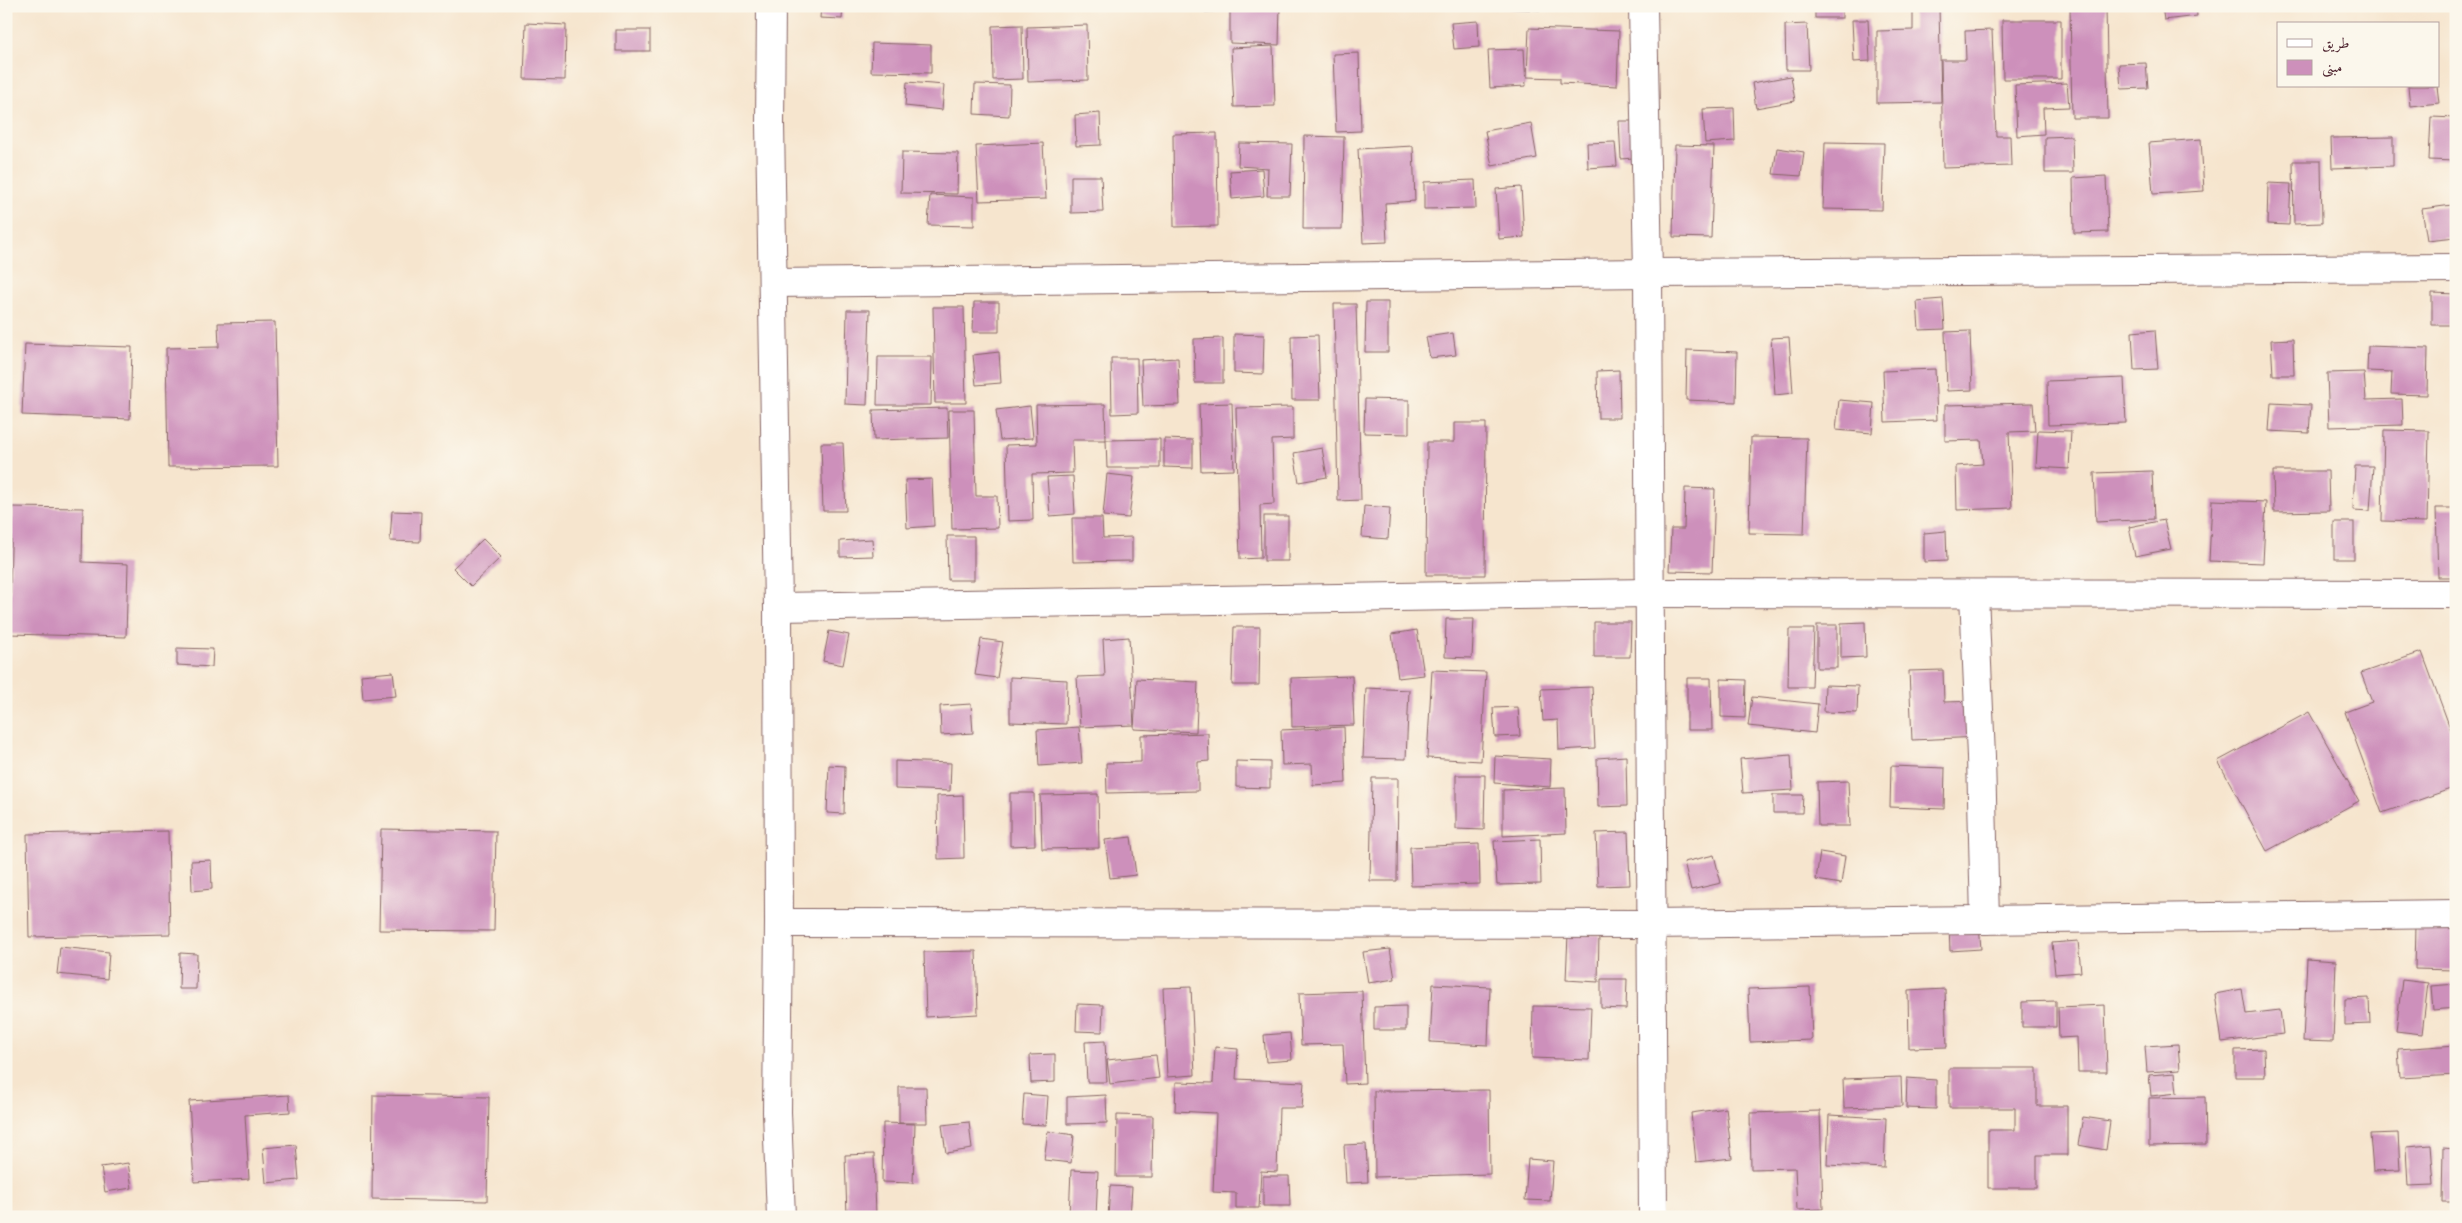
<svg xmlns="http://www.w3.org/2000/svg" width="2462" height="1223" viewBox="0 0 2462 1223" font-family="'IM FELL Double Pica',Amiri,serif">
	<rect width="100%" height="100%" fill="#fbf7ec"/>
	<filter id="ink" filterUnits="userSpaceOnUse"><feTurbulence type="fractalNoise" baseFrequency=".02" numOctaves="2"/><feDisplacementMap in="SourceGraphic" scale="10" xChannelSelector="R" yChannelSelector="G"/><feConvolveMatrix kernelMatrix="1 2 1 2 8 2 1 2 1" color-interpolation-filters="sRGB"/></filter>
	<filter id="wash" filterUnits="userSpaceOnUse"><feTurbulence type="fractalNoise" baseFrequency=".0096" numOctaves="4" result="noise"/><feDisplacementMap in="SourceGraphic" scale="20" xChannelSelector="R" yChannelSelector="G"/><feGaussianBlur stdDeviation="1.12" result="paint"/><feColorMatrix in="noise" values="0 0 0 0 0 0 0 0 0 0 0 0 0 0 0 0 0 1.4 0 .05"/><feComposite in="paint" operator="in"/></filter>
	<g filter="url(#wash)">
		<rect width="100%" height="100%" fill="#f6e5ce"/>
		<g id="blocks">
			<g fill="#cd90bb">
				<polygon points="821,6 843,6 842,19 820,18"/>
				<polygon points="1205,6 1228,6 1228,11 1205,12"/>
				<polygon points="1230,6 1280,6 1279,45 1230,43"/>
				<polygon points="1499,6 1540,6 1540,10 1499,8"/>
				<rect x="1815" y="6" width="27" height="12"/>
				<polygon points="1913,6 1939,6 1941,102 1877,103 1877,31 1913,30"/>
				<polygon points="2070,6 2106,6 2108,118 2072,118"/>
				<polygon points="2162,6 2196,6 2197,16 2164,20"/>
				<polygon points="1852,20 1868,20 1870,61 1854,62"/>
				<polygon points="2002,20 2061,20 2061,79 2003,79"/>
				<polygon points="1478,21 1479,47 1454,49 1451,23"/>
				<polygon points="526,23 566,25 565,80 524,79"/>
				<polygon points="1807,24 1809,70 1786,70 1785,25"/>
				<polygon points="1022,25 1023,79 993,80 992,26"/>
				<polygon points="1087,25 1088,80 1028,82 1027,27"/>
				<polygon points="1529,28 1619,31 1617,86 1560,83 1560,78 1527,77"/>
				<rect x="616" y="30" width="34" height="21"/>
				<polygon points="1992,30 1996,136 2010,136 2011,166 1943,168 1941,60 1966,60 1965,31"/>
				<polygon points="872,43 931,45 931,73 871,72"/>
				<polygon points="1273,46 1275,106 1234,107 1231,48"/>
				<polygon points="1524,49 1526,86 1490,88 1488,50"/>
				<polygon points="1359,53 1361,131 1336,132 1333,54"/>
				<polygon points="2146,63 2148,88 2121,89 2119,64"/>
				<polygon points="1791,76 1795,101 1756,108 1752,83"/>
				<polygon points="907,82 944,85 942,110 905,106"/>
				<polygon points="2067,83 2069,107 2043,108 2044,134 2017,136 2015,85"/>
				<polygon points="975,84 1010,85 1009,116 974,114"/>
				<polygon points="2408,86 2437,86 2439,103 2410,106"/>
				<polygon points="1734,108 1735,141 1705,143 1703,109"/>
				<polygon points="1100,113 1101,145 1076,146 1075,115"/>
				<polygon points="2431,117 2456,118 2456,161 2429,160"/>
				<polygon points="1619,121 1632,121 1633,158 1621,159"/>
				<polygon points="1531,123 1537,158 1492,166 1485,131"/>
				<polygon points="1217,133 1218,226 1174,227 1173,134"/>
				<polygon points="1304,136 1344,137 1342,229 1303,229"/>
				<polygon points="2072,136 2073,173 2045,173 2045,137"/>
				<polygon points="2393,137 2393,166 2332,168 2331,138"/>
				<polygon points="2201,139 2204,191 2153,194 2149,143"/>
				<polygon points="1615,142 1617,166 1588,168 1587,143"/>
				<polygon points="1825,142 1884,143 1882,210 1823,209"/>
				<polygon points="1043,143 1046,199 979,201 976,146"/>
				<polygon points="1239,143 1292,144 1290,196 1267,196 1268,168 1238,166"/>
				<polygon points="1675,145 1714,146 1711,238 1673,237"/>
				<polygon points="1413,146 1415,201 1385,203 1387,242 1363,243 1358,149"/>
				<polygon points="1777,148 1804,152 1801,176 1773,174"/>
				<polygon points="902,152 958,153 957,194 901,193"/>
				<polygon points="2293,161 2321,161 2322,223 2294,224"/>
				<polygon points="1262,169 1264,196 1232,199 1230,171"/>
				<polygon points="1071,176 1101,176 1103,212 1071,213"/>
				<polygon points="2106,176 2108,232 2074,233 2073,178"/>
				<polygon points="1475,180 1476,208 1424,209 1424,182"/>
				<polygon points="2268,183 2291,184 2289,225 2267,224"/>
				<polygon points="1521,187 1524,237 1499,239 1496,189"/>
				<polygon points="930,195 974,197 974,226 928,225"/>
				<polygon points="2452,205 2456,237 2427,240 2422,209"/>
				<polygon points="2432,293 2456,294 2456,325 2432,325"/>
				<polygon points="1943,299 1945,329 1919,330 1917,301"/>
				<polygon points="974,302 999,302 999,332 973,332"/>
				<polygon points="1366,302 1388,302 1388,352 1365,352"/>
				<polygon points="1334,304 1356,304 1361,500 1338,501"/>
				<polygon points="933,307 964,307 966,403 935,403"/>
				<polygon points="847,310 870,310 867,405 845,404"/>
				<polygon points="275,322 278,466 168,467 166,348 219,347 218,323"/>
				<polygon points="2155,330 2158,369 2134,370 2132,332"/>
				<polygon points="1970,331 1972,390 1947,391 1945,332"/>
				<polygon points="1453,333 1456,355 1430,358 1426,337"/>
				<polygon points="1234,334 1264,335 1263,374 1234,373"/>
				<polygon points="1318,335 1320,400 1292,400 1291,336"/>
				<polygon points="1789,337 1793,393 1775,395 1771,338"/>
				<polygon points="1223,338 1223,383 1195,383 1194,339"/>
				<polygon points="2293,339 2294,375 2273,375 2271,340"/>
				<polygon points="25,344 132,347 130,419 22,415"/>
				<polygon points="2368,346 2428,348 2427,395 2391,394 2392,372 2367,371"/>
				<polygon points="1687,350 1737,352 1736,402 1686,400"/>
				<polygon points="999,352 1001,383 976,385 973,355"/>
				<polygon points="878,357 932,357 931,405 877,405"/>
				<polygon points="1111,358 1137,358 1138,413 1112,414"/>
				<polygon points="1178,358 1180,405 1143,406 1141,360"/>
				<polygon points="1935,369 1937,420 1885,422 1883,371"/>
				<polygon points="1619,370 1620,418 1598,418 1597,371"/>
				<polygon points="2364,372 2366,400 2402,399 2403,425 2329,427 2327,373"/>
				<polygon points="2124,378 2126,423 2048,425 2047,381"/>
				<polygon points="1365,399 1409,400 1409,434 1364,433"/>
				<polygon points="1839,400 1874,403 1872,433 1836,430"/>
				<polygon points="1232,403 1234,470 1201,471 1199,404"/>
				<polygon points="2033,403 2035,431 2009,432 2012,508 1957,510 1956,466 1983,464 1981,440 1945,441 1945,405"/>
				<polygon points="2271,403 2311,405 2309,433 2269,431"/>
				<polygon points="1105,404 1106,440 1072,440 1073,473 1032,474 1033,520 1008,521 1006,445 1037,444 1036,405"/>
				<polygon points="1030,406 1033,438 1000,440 996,410"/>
				<polygon points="1293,407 1293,439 1272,440 1274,504 1260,505 1261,558 1240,559 1236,408"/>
				<polygon points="947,408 948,438 874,440 873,410"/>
				<polygon points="949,410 974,410 976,496 997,496 998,528 952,529"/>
				<polygon points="1454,423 1486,423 1485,575 1426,575 1427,442 1454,442"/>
				<polygon points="2038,430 2071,431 2069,469 2036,467"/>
				<polygon points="2384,430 2429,431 2427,522 2382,521"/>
				<polygon points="1751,437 1807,438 1804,534 1749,533"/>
				<polygon points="1160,439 1160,468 1107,468 1106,440"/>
				<polygon points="1164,439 1193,440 1193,468 1164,467"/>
				<polygon points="821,443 843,443 846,511 823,511"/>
				<polygon points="1322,448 1327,477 1299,482 1294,453"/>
				<polygon points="2355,466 2373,466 2370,511 2353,510"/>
				<polygon points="2152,471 2154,519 2096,522 2094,473"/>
				<polygon points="2273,471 2328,471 2329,511 2274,512"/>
				<polygon points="1107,474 1134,477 1129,518 1103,516"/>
				<polygon points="1073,476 1075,514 1050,516 1047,477"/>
				<polygon points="932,479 934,526 907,528 905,480"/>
				<polygon points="1685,488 1715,489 1712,572 1669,571 1671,529 1684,529"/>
				<polygon points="2212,500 2266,502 2263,563 2209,561"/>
				<polygon points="1364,506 1390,508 1388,539 1362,537"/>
				<polygon points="12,507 83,508 82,562 128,564 126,637 9,634"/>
				<polygon points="2436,508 2456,508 2456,577 2438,577"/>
				<polygon points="392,511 421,512 420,542 390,541"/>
				<rect x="1264" y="516" width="24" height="45"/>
				<polygon points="1072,518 1102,518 1103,538 1132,537 1132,561 1073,562"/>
				<polygon points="2164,520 2171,549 2135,556 2129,527"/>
				<rect x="2334" y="522" width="20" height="37"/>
				<polygon points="1946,531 1947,561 1924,562 1924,533"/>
				<polygon points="947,536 974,536 974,580 948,580"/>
				<polygon points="483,539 501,557 471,586 453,568"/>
				<polygon points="872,539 873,556 840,557 840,541"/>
				<polygon points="1446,619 1474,619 1472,658 1445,657"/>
				<polygon points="1594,622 1631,622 1630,657 1594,657"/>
				<polygon points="1865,622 1866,657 1841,658 1841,623"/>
				<rect x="1817" y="625" width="20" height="43"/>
				<polygon points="1234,627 1260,627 1259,685 1232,685"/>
				<polygon points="1789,629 1814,629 1812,687 1788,687"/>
				<polygon points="1417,630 1424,675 1398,678 1392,634"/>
				<polygon points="829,631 849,635 843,665 823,661"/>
				<polygon points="1129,637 1134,725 1080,727 1077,677 1105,676 1103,639"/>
				<polygon points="981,639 1003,642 997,678 975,675"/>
				<polygon points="177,648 213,649 212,667 177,665"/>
				<polygon points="2422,652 2456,744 2456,787 2382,813 2345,712 2372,702 2361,673"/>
				<polygon points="1432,670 1486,672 1481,761 1427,758"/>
				<polygon points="1943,670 1944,702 1980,701 1981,737 1912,740 1909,671"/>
				<polygon points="393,672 396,696 363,699 361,675"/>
				<polygon points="1352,676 1354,725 1292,727 1291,678"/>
				<polygon points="1010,677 1067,680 1066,724 1010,722"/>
				<polygon points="1687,678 1711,678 1712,730 1687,730"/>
				<polygon points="1137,679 1198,682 1196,732 1134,729"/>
				<polygon points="1721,679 1746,680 1745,718 1721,717"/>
				<polygon points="1825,685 1858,686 1857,713 1824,712"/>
				<polygon points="1592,687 1595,748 1559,750 1558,720 1543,721 1541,689"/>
				<polygon points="1366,688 1409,690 1406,759 1363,758"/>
				<polygon points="1752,697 1818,704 1815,733 1748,726"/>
				<polygon points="971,704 973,733 941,735 940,706"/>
				<polygon points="1518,707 1520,736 1495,737 1493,708"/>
				<polygon points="2309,712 2359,801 2267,851 2218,761"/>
				<polygon points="1079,727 1082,763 1039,766 1037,730"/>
				<polygon points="1344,727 1346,783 1313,785 1312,764 1282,765 1281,730"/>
				<polygon points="1208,733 1209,761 1198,762 1198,791 1107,793 1106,763 1141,762 1141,735"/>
				<polygon points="1791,755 1793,790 1743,793 1740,759"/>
				<polygon points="1495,756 1551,759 1550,787 1494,783"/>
				<polygon points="1626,756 1627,806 1598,807 1597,758"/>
				<polygon points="895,761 951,763 950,791 895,789"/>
				<polygon points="1236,761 1270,762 1270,788 1236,787"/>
				<polygon points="829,765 845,766 844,814 827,813"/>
				<polygon points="1891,766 1945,768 1944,809 1890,807"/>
				<polygon points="1456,775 1485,775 1484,830 1456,829"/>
				<polygon points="1372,778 1398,778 1397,881 1370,881"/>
				<polygon points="1848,781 1850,826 1818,826 1817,782"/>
				<polygon points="1565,788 1566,833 1503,836 1503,790"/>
				<polygon points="1010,793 1034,793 1035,845 1010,846"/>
				<polygon points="1098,794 1099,848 1042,849 1040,795"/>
				<polygon points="963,795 964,858 938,859 937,796"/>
				<polygon points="1773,795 1803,795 1802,813 1773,813"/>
				<polygon points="381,829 496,831 494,931 379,930"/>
				<polygon points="168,831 170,934 29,937 27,834"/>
				<polygon points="1628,832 1630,885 1598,886 1596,833"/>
				<polygon points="1131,837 1136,875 1110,878 1105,840"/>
				<polygon points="1540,839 1541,884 1497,885 1494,841"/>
				<polygon points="1479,844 1480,884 1411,886 1410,847"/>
				<polygon points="1820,852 1845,856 1841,884 1816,880"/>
				<polygon points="1714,855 1721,883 1691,890 1684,862"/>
				<polygon points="211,860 212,889 192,891 191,861"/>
				<polygon points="1979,925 1981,949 1950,951 1949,926"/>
				<polygon points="2416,925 2456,926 2454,970 2415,969"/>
				<polygon points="1568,934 1599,935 1598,982 1566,980"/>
				<polygon points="2078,941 2081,972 2055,974 2052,943"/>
				<polygon points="60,947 109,952 107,979 57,974"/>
				<polygon points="1390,949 1395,979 1368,983 1363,952"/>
				<polygon points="976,951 978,1014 926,1017 924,952"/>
				<polygon points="180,953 197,954 196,989 179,989"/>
				<polygon points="2307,959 2336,961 2333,1042 2303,1041"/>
				<polygon points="1601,979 1627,979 1626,1009 1601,1008"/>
				<polygon points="2402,980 2428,983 2422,1034 2396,1031"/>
				<polygon points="1433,984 1490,987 1488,1045 1430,1042"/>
				<polygon points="2456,984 2456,1008 2433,1010 2431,986"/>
				<polygon points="1191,987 1195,1075 1167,1077 1163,988"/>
				<polygon points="1810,987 1812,1040 1750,1042 1748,989"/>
				<polygon points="1945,989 1947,1047 1909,1048 1908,991"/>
				<polygon points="2242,989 2246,1014 2280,1010 2283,1034 2222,1042 2215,994"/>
				<polygon points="1362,991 1365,1083 1345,1084 1343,1044 1301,1045 1299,993"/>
				<polygon points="2369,998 2370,1024 2345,1025 2345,999"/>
				<polygon points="2056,1001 2056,1027 2022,1027 2022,1002"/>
				<polygon points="1077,1004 1103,1005 1102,1032 1076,1031"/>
				<polygon points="2105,1005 2107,1072 2078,1072 2077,1037 2059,1038 2058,1007"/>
				<polygon points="1406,1006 1406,1030 1374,1030 1374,1007"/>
				<polygon points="1533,1006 1591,1007 1589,1060 1532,1058"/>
				<polygon points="1290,1033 1292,1060 1266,1062 1264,1035"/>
				<polygon points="1105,1041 1107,1082 1087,1082 1085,1042"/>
				<polygon points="2178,1044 2180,1070 2147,1072 2145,1046"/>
				<polygon points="2456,1045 2456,1075 2400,1078 2398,1049"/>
				<polygon points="1215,1047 1238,1049 1236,1079 1304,1082 1302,1108 1279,1108 1277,1172 1261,1171 1259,1208 1236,1208 1236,1193 1213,1192 1216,1113 1175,1111 1176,1082 1213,1083"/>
				<polygon points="2264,1049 2265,1077 2235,1077 2235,1050"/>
				<polygon points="1055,1054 1055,1082 1031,1083 1030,1055"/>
				<polygon points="1156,1055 1159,1078 1110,1084 1107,1060"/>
				<polygon points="1949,1068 2037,1068 2037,1106 2067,1106 2067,1155 2037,1155 2037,1188 1988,1188 1988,1130 2015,1130 2015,1108 1949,1108"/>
				<polygon points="2175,1073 2177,1093 2151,1096 2149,1075"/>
				<polygon points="1901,1077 1902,1106 1844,1108 1843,1079"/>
				<polygon points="1907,1078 1936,1080 1936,1109 1906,1108"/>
				<polygon points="899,1087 926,1087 927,1123 899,1123"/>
				<polygon points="1489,1090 1490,1174 1375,1177 1374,1091"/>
				<polygon points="1024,1094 1048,1096 1046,1125 1022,1124"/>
				<polygon points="289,1095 290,1112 245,1115 249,1179 194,1182 189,1101"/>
				<polygon points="373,1095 489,1097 487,1201 372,1199"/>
				<polygon points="1106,1095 1107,1123 1067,1124 1067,1097"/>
				<polygon points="2205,1097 2206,1145 2149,1146 2149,1098"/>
				<polygon points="1726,1108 1732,1158 1696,1162 1691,1113"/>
				<polygon points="1820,1111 1823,1209 1797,1210 1795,1168 1751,1169 1750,1113"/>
				<polygon points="1117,1115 1153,1116 1152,1177 1116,1177"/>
				<polygon points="1829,1115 1886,1118 1884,1168 1827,1165"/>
				<polygon points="2083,1117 2110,1121 2106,1150 2078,1145"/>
				<polygon points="969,1122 972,1149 946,1153 942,1125"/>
				<polygon points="883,1123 915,1124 913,1183 882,1182"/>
				<polygon points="1048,1131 1074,1135 1071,1163 1044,1160"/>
				<polygon points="2398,1133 2400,1170 2373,1171 2370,1134"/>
				<polygon points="1366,1144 1368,1182 1346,1183 1344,1145"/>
				<polygon points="296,1145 299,1180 266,1183 263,1148"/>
				<polygon points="2431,1145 2434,1185 2408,1186 2406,1147"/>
				<polygon points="2443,1148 2456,1149 2456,1202 2442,1202"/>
				<polygon points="874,1154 876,1216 847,1216 845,1155"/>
				<polygon points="1528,1159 1553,1161 1550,1201 1525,1200"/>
				<polygon points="128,1163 132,1188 105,1192 101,1167"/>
				<polygon points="1071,1170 1098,1171 1096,1217 1069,1216"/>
				<polygon points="1263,1176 1289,1176 1290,1206 1263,1206"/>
				<polygon points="1110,1186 1132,1187 1130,1217 1108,1217"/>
			</g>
		</g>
	</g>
	<g filter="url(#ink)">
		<use href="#blocks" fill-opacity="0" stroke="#866464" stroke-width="1"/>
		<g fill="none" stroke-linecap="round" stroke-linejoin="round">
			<defs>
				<g id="minor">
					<polyline points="771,6 770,124 778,607 779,923 777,1112 781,1217"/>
					<polyline points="1643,6 1648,273 1653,1217"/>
					<polyline points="774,283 1648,273 2456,268"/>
					<polyline points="1974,594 1981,757 1985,920"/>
					<polyline points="778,607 1648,593 2456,594"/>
					<polyline points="779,923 1651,924 2456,914"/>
				</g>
			</defs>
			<use href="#minor" stroke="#866464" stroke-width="30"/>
			<use href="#minor" stroke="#fff" stroke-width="28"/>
		</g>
	</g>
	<rect width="2462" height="1223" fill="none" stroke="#fbf7ec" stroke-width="25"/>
	<rect x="2277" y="22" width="162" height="65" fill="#fbf7ec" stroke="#b4a19f"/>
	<rect x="2287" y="39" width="25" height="8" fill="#ffffff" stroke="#b4a19f"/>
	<text x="2322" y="48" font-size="15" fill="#4a1f2b">طريق</text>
	<rect x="2287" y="60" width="25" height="15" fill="#cd90bb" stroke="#b4a19f"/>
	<text x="2322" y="72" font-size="15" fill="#4a1f2b">مبنى</text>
</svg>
